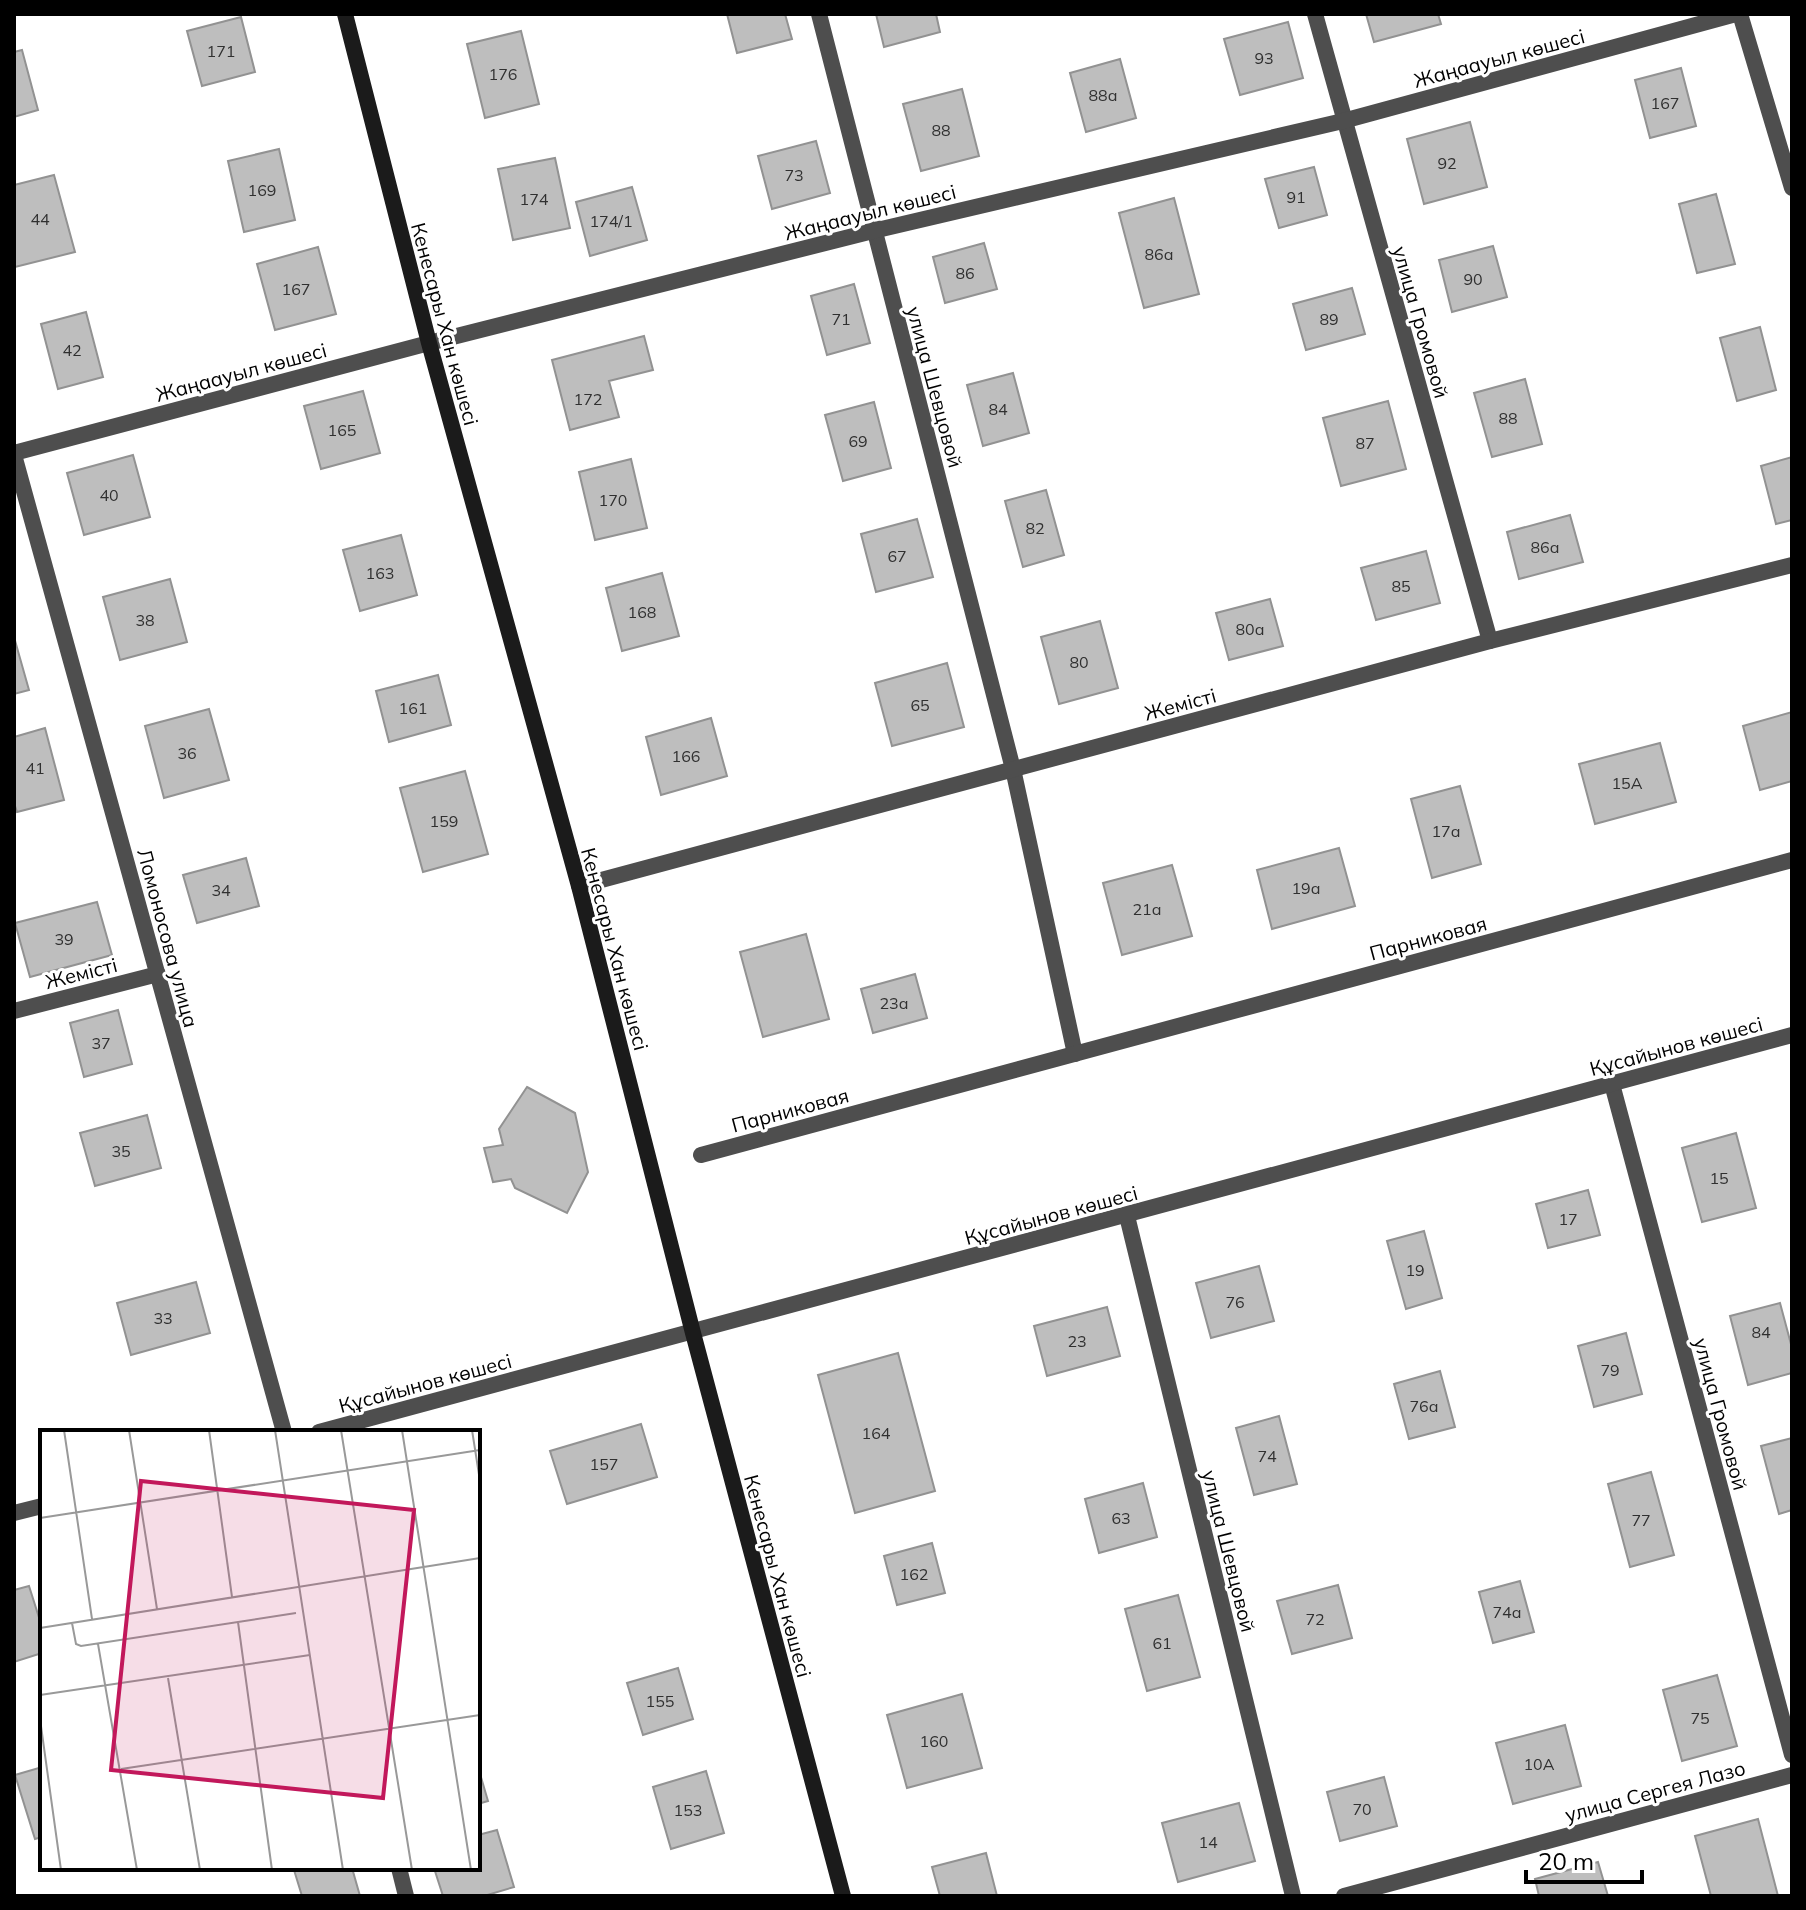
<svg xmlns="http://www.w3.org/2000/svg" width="1806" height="1910" viewBox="0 0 1806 1910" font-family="Mulish,sans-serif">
	<rect width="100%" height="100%" fill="#fff"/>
	<g fill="#bebebe" stroke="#929292" stroke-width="2">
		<polygon points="727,14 785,14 792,39 737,53"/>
		<polygon points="876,14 936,14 940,32 884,47"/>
		<polygon points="1366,14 1438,14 1441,24 1374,42"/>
		<polygon points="241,17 255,72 202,86 187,31"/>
		<polygon points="1288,22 1303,78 1240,95 1224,39"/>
		<polygon points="521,31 539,104 485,118 467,44"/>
		<polygon points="22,50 38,110 14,117 14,52"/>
		<polygon points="1120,59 1136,118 1086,132 1070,73"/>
		<polygon points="1681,68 1696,126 1650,138 1635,80"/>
		<polygon points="962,89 979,156 921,171 903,104"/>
		<polygon points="1470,122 1487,187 1424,204 1407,139"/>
		<polygon points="816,141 830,193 772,209 758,156"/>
		<polygon points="279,149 295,220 244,232 228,161"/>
		<polygon points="555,158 570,228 513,240 498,169"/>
		<polygon points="1314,167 1327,215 1279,228 1265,179"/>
		<polygon points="54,175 75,252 15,267 14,185"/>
		<polygon points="632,187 647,240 590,256 576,202"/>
		<polygon points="1716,194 1735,264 1697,273 1679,204"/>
		<polygon points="1174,198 1199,294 1144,308 1119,213"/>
		<polygon points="984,243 997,289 945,303 933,257"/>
		<polygon points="1493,246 1507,297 1452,312 1439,260"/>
		<polygon points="318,247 336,314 275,330 257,264"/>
		<polygon points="854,284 870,343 827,355 811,296"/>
		<polygon points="1352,288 1365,334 1306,350 1293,304"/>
		<polygon points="86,312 103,377 58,389 41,324"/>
		<polygon points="1760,327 1776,390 1737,401 1720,338"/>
		<polygon points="644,336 653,370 609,381 619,417 570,430 552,360"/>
		<polygon points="1013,373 1029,433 983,446 967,385"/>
		<polygon points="1525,379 1542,444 1492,457 1474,393"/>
		<polygon points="363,391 380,453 321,469 304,406"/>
		<polygon points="1388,401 1406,469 1341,486 1323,418"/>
		<polygon points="874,402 891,468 843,481 825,415"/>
		<polygon points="133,455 150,517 84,535 67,473"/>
		<polygon points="1792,457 1792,520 1776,524 1761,466"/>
		<polygon points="631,459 647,528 595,540 579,472"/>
		<polygon points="1046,490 1064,555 1023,567 1005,501"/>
		<polygon points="1570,515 1583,562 1519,579 1507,532"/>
		<polygon points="917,519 933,577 876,592 861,534"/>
		<polygon points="401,535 417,595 360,611 343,550"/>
		<polygon points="1426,551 1440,603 1376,620 1361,568"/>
		<polygon points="662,573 679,636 622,651 606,588"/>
		<polygon points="170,579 187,642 120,660 103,597"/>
		<polygon points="1270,599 1283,646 1229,660 1216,613"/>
		<polygon points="1100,621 1118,688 1059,704 1041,637"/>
		<polygon points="14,637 29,690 14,694"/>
		<polygon points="947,663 964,727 892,746 875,683"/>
		<polygon points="438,675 451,725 389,742 376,691"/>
		<polygon points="209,709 229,780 164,798 145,726"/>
		<polygon points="1792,712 1792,781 1760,790 1743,726"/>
		<polygon points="711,718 727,776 661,795 646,737"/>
		<polygon points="45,728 64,800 17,812 14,803 14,737"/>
		<polygon points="1660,743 1676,802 1595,824 1579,764"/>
		<polygon points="465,771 488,854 423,872 400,788"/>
		<polygon points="1460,786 1481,864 1432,878 1411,799"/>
		<polygon points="1339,848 1355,906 1272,929 1257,870"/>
		<polygon points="246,858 259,906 197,923 183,875"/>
		<polygon points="1172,865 1192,936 1122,955 1103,883"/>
		<polygon points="97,902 112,955 30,977 15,923"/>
		<polygon points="806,934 829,1019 763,1037 740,952"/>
		<polygon points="915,974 927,1018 873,1033 861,989"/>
		<polygon points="118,1010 132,1064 84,1077 70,1023"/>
		<polygon points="527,1087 575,1113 588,1172 567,1213 515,1188 511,1179 493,1182 484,1148 503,1145 499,1129"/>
		<polygon points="147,1115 161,1168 95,1186 80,1133"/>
		<polygon points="1736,1133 1756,1208 1702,1222 1682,1148"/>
		<polygon points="1588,1190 1600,1235 1548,1248 1536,1204"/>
		<polygon points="1424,1231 1442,1298 1406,1309 1387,1241"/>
		<polygon points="1259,1266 1274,1321 1211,1338 1196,1283"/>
		<polygon points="196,1282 210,1333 131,1355 117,1303"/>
		<polygon points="1780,1303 1792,1348 1792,1373 1748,1385 1730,1316"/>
		<polygon points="1107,1307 1120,1356 1047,1376 1034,1326"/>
		<polygon points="1626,1333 1642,1394 1594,1407 1578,1346"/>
		<polygon points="898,1353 935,1491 855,1513 818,1375"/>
		<polygon points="1440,1371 1455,1427 1409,1439 1394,1384"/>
		<polygon points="1279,1416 1297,1484 1254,1495 1236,1428"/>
		<polygon points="641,1424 657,1477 567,1504 550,1451"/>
		<polygon points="1792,1438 1792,1510 1779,1514 1761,1446"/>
		<polygon points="1651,1472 1674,1555 1630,1567 1608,1484"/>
		<polygon points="1143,1483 1157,1537 1099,1553 1085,1499"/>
		<polygon points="932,1543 945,1593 897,1605 884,1556"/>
		<polygon points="1520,1581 1534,1632 1493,1643 1479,1592"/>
		<polygon points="1338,1585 1352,1638 1292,1654 1277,1601"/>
		<polygon points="29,1586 42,1627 42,1653 14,1662 14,1590"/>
		<polygon points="1178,1595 1200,1677 1147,1691 1125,1609"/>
		<polygon points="678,1668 693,1719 643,1735 627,1683"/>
		<polygon points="1717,1675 1737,1746 1682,1761 1663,1690"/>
		<polygon points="962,1694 982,1768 907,1788 887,1715"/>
		<polygon points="1565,1725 1581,1786 1513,1804 1496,1743"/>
		<polygon points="42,1767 42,1837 35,1839 15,1775"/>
		<polygon points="478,1767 488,1801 478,1804"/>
		<polygon points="706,1771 724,1833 671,1849 653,1787"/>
		<polygon points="1384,1777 1397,1826 1340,1841 1327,1792"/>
		<polygon points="1239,1803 1255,1861 1178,1882 1162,1823"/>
		<polygon points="1758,1819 1778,1896 1711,1896 1695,1836"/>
		<polygon points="497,1830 514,1887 484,1896 443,1896 434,1868 478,1868 478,1835"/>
		<polygon points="986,1853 997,1896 940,1896 932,1867"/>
		<polygon points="1598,1862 1608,1896 1539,1896 1535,1879"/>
		<polygon points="300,1868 352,1868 360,1896 302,1896 294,1870"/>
	</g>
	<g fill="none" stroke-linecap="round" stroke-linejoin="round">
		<polyline stroke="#4e4e4e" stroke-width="16" points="14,1011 158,974"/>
		<g stroke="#4e4e4e" stroke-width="16">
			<polyline points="819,14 1013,769 1075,1054"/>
			<polyline points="1315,14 1490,641"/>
			<polyline points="1740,14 1792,188"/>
			<polyline points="14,453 429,343 873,231 1343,121 1736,14"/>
			<polyline points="14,455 284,1432"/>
			<polyline points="579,886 1490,641 1792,565"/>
			<polyline points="1612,1084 1792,1755"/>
			<polyline points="701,1155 1792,860"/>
			<polyline points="1127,1216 1293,1896"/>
			<polyline points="319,1432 1792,1035"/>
			<polyline points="14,1513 42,1506"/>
			<polyline points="399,1868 406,1896"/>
			<polyline points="1344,1896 1792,1775"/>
		</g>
		<polyline stroke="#1b1b1b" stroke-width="16" points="345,14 429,343 579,886 693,1333 843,1896"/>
	</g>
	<g text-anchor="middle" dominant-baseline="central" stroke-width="6" stroke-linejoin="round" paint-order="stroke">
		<g font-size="16" fill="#303030">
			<text x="221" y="51">171</text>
			<text x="1264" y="58">93</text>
			<text x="503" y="74">176</text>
			<text x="1103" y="95">88а</text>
			<text x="1665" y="103">167</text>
			<text x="941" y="130">88</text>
			<text x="1447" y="163">92</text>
			<text x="794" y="175">73</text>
			<text x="262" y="190">169</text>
			<text x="1296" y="197">91</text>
			<text x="534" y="199">174</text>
			<text x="40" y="219">44</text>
			<text x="611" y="221">174/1</text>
			<text x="1159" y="254">86а</text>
			<text x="965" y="273">86</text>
			<text x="1473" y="279">90</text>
			<text x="296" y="289">167</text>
			<text x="841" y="319">71</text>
			<text x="1329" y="319">89</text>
			<text x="72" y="350">42</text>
			<text x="588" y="399">172</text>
			<text x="998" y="409">84</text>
			<text x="1508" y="418">88</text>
			<text x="342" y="430">165</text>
			<text x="858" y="441">69</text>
			<text x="1365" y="443">87</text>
			<text x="109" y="495">40</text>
			<text x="613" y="500">170</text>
			<text x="1035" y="528">82</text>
			<text x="1545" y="547">86а</text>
			<text x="897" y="556">67</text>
			<text x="380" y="573">163</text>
			<text x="1401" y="586">85</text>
			<text x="642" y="612">168</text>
			<text x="145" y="620">38</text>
			<text x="1250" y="629">80а</text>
			<text x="1079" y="662">80</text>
			<text x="920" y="705">65</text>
			<text x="413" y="708">161</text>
			<text x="187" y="753">36</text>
			<text x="686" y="756">166</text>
			<text x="35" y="768">41</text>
			<text x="1627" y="783">15А</text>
			<text x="444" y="821">159</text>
			<text x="1446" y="831">17а</text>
			<text x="1306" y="888">19а</text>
			<text x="221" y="890">34</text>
			<text x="1147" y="909">21а</text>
			<text x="64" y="939">39</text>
			<text x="894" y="1003">23а</text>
			<text x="101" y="1043">37</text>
			<text x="121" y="1151">35</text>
			<text x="1719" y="1178">15</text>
			<text x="1568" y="1219">17</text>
			<text x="1415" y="1270">19</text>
			<text x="1235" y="1302">76</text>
			<text x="163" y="1318">33</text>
			<text x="1761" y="1332">84</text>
			<text x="1077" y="1341">23</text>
			<text x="1610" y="1370">79</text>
			<text x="1424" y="1406">76а</text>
			<text x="876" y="1433">164</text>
			<text x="1267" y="1456">74</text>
			<text x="604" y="1464">157</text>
			<text x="1121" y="1518">63</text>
			<text x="1641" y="1520">77</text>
			<text x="914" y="1574">162</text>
			<text x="1507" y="1612">74а</text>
			<text x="1315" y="1619">72</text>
			<text x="1162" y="1643">61</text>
			<text x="660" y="1701">155</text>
			<text x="1700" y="1718">75</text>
			<text x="934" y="1741">160</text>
			<text x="1539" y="1764">10А</text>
			<text x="1362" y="1809">70</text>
			<text x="688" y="1810">153</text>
			<text x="1208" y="1842">14</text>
		</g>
		<g font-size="20" fill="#000" stroke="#fff">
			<text transform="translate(1499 58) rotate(-15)">Жаңаауыл көшесі</text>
			<text transform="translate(870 212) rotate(-14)">Жаңаауыл көшесі</text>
			<text transform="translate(1421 322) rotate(74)">улица Громовой</text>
			<text transform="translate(445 324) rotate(75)">Кенесары Хан көшесі</text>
			<text transform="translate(241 372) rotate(-15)">Жаңаауыл көшесі</text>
			<text transform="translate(935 387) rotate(75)">улица Шевцовой</text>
			<text transform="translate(1180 704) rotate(-15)">Жемісті</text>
			<text transform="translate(168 938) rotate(75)">Ломоносова улица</text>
			<text transform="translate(1428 938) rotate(-15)">Парниковая</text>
			<text transform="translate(615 949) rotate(75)">Кенесары Хан көшесі</text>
			<text transform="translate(81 973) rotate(-14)">Жемісті</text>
			<text transform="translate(1676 1046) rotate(-15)">Құсайынов көшесі</text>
			<text transform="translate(790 1110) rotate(-15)">Парниковая</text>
			<text transform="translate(1051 1215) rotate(-15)">Құсайынов көшесі</text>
			<text transform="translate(425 1383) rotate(-15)">Құсайынов көшесі</text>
			<text transform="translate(1721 1414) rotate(75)">улица Громовой</text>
			<text transform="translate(1229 1551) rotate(76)">улица Шевцовой</text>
			<text transform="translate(778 1576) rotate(75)">Кенесары Хан көшесі</text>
			<text transform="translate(1655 1791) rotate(-15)">улица Сергея Лазо</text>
		</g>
	</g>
	<g transform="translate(40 1430)">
		<rect width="440" height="440" fill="#fff"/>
		<path fill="none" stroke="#999" stroke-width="2" d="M 24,0 L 52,189M 89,0 L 117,179M 169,0 L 192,167M 235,0 L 303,440M 301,0 L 372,440M 362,0 L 431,440M 432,0 L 440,51M 0,88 L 440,20M 198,192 L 232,440M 32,193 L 36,214 L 41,216 L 256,183M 0,198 L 440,128M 58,214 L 97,440M 128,248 L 160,440M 0,265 L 270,225M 0,289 L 21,440M 81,339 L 440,285"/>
		<path fill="#c2185b" fill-opacity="0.15" stroke="#c2185b" stroke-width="4" d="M 101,51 L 374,80 L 343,368 L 71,340 Z"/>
		<rect width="440" height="440" fill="none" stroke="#000" stroke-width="4"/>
	</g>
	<rect width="1806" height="1910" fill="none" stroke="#000000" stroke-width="32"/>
	<path d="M1526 1870v12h116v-12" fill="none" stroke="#000000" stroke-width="4"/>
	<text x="1538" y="1870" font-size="24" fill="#000000" stroke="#ffffff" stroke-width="6" paint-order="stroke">20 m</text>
</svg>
